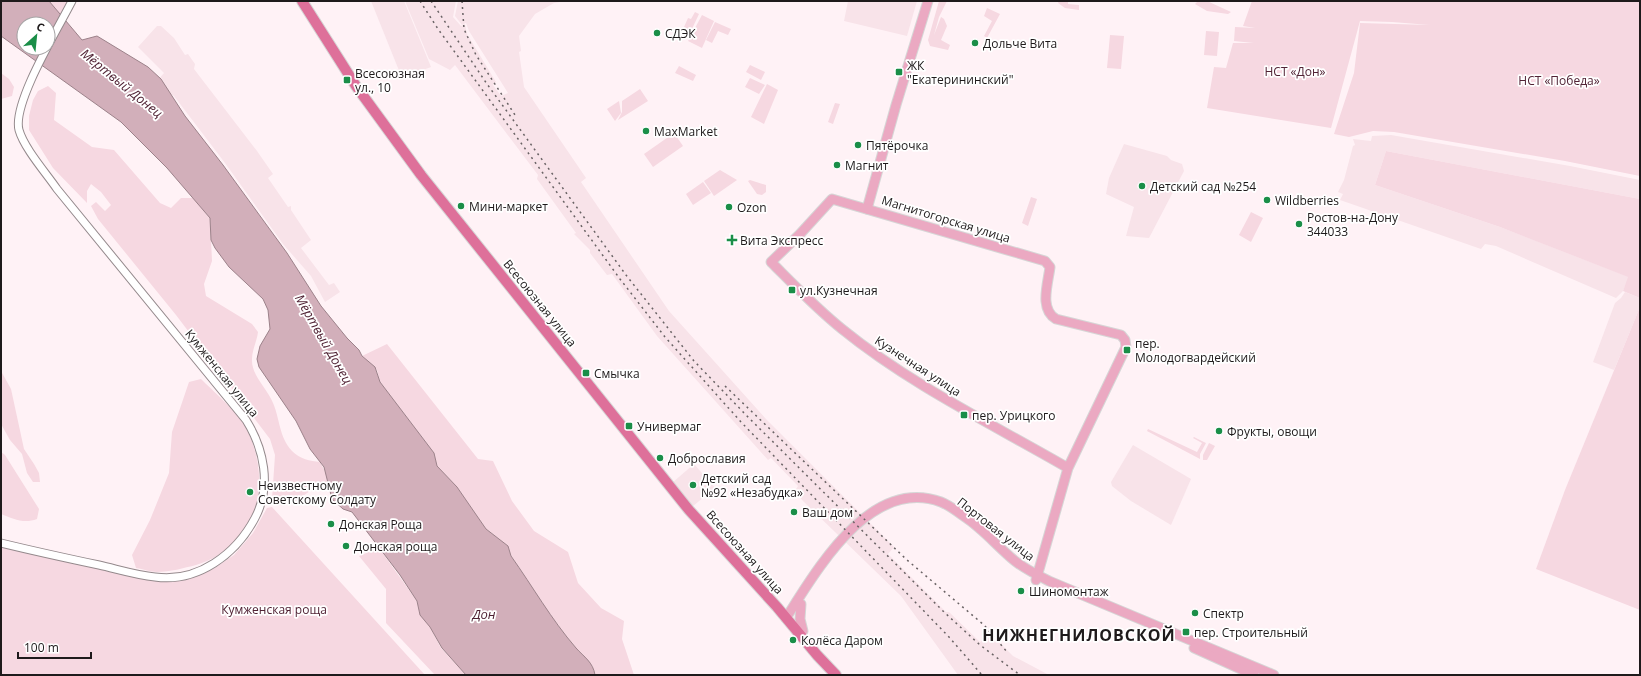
<svg xmlns="http://www.w3.org/2000/svg" width="1641" height="676" viewBox="0 0 1641 676" font-family="'Open Sans',sans-serif">
	<rect width="100%" height="100%" fill="#fff2f6"/>
	<g fill="#f8e3e9">
		<polygon points="371,1 404,1 431,67 402,78"/>
		<polygon points="405,1 456,1 453,17 461,26 465,24 467,34 496,82 493,85 501,96 508,93 469,31 466,23 462,25 455,16 458,1 567,1 554,3 535,14 519,36 521,51 519,52 524,87 586,178 581,182 669,311 766,419 894,547 888,554 946,612 949,612 980,642 991,634 1013,656 1049,675 958,675 901,596 803,501 795,491 798,486 771,458 768,460 657,336 612,274 607,275 590,253 590,250 574,234 576,233 537,179 538,175 455,65 450,70 429,59"/>
		<polygon points="848,1 917,1 907,36 844,21"/>
		<polygon points="157,26 161,26 174,38 185,55 188,54 195,64 194,69 257,151 273,174 268,178 288,207 291,206 291,210 311,240 301,248 329,285 334,283 340,292 325,302 311,276 283,244 225,163 174,96 160,88 156,82 164,73 138,47"/>
		<polygon points="1391,135 1570,166 1640,180 1640,199 1386,151 1375,185 1500,227 1629,277 1623,291 1616,298 1496,246 1485,244 1481,249 1340,200 1343,194 1338,192 1344,180 1353,146 1355,145 1353,139 1371,141 1372,136"/>
		<polygon points="1124,144 1167,156 1171,160 1182,164 1184,171 1149,238 1126,236 1134,207 1106,194 1109,178"/>
		<polygon points="1625,292 1640,298 1640,307 1614,370 1593,362 1615,303 1621,298"/>
		<polygon points="1133,445 1191,479 1171,525 1131,501 1112,486 1111,482"/>
		<polygon points="694,464 715,488 693,506 672,483"/>
	</g>
	<g fill="#f6d8e1">
		<polygon points="49,1 72,1 63,19"/>
		<polygon points="939,1 947,1 939,17 934,35 941,17 944,19 947,26 941,40 950,45 948,50 930,46 928,40"/>
		<polygon points="1059,1 1068,1 1068,4 1079,5 1079,10 1065,8 1058,3"/>
		<polygon points="1198,1 1207,1 1231,12 1228,14 1207,11 1195,4"/>
		<polygon points="1252,1 1640,1 1640,176 1565,161 1394,132 1373,131 1349,137 1334,134 1354,73 1360,23 1430,25 1392,22 1360,21 1331,128 1207,108 1214,67 1226,68 1233,43 1254,43 1234,41 1235,27 1255,28 1243,26"/>
		<polygon points="987,8 1000,14 987,38 984,36 992,21 984,16"/>
		<polygon points="695,12 699,14 691,31 684,27 688,18 691,19"/>
		<polygon points="702,15 714,21 702,48 688,41"/>
		<polygon points="715,22 731,29 728,35 718,31 712,43 706,40"/>
		<polygon points="1206,31 1219,32 1217,56 1204,55"/>
		<polygon points="1110,35 1124,36 1121,69 1107,68"/>
		<polygon points="750,65 765,72 761,80 746,72"/>
		<polygon points="679,66 696,75 693,81 675,73"/>
		<polygon points="1,73 9,79 14,87 12,96 1,99"/>
		<polygon points="750,78 765,85 759,94 745,87"/>
		<polygon points="767,84 778,90 764,124 751,117"/>
		<path d="M 48,86 L 56,93 L 54,120 L 92,147 L 114,150 L 160,203 L 171,208 L 181,198 L 193,198 L 210,218 L 212,261 L 204,284 L 206,296 L 252,324 L 258,332 C 257,341 252,350 252,359 C 251,375 267,388 273,403 C 280,419 279,437 292,451 C 300,459 310,461 320,462 L 326,473 L 329,485 L 313,489 L 291,504 L 282,506 L 272,499 L 275,455 L 270,439 L 176,315 L 98,219 L 91,206 L 96,202 L 105,211 L 111,205 L 101,192 L 91,184 L 87,191 L 87,203 L 53,168 L 29,130 L 29,116 L 33,100 L 38,91 Z"/>
		<polygon points="640,89 648,101 618,120 622,112 622,101"/>
		<polygon points="619,101 621,113 615,121 607,109"/>
		<polygon points="835,103 840,104 833,124 828,122"/>
		<polygon points="674,133 683,146 653,167 644,154"/>
		<polygon points="1386,151 1640,199 1640,298 1623,291 1628,277 1500,227 1375,185"/>
		<polygon points="720,170 737,180 714,196 704,181"/>
		<polygon points="750,180 766,185 766,192 762,195 757,194 748,181"/>
		<polygon points="703,182 711,193 693,205 686,194"/>
		<polygon points="1031,197 1037,199 1028,226 1022,223"/>
		<polygon points="1251,212 1263,218 1251,242 1239,235"/>
		<polygon points="1640,307 1640,610 1536,569 1565,490"/>
		<path d="M 387,344 L 478,459 L 493,461 L 512,501 L 534,531 L 568,552 L 578,583 L 601,608 L 624,621 L 622,639 L 634,675 L 595,675 C 593,662 584,657 576,648 C 551,619 533,587 511,556 L 508,546 L 486,529 L 457,487 L 437,466 L 434,453 L 380,382 L 377,370 L 362,356 Z"/>
		<polygon points="1,371 11,389 24,449 34,464 39,473 40,482 33,482 27,473 22,454 10,440 1,424"/>
		<path d="M 201,379 C 211,389 239,414 245,425 C 273,480 261,545 196,565 C 184,568 170,572 157,572 C 151,572 143,569 136,568 L 132,555 L 150,520 L 169,473 L 172,432 L 189,382 Z"/>
		<polygon points="1148,429 1197,452 1202,443 1193,438 1194,437 1206,443 1200,454 1200,459 1147,431"/>
		<polygon points="1209,443 1215,446 1207,460 1203,460 1203,455"/>
		<path d="M 1,452 L 5,455 L 39,509 L 37,519 C 24,524 13,519 1,514 Z"/>
		<polygon points="272,507 425,675 1,675 1,547 156,581 186,578 213,569 234,555 253,533 267,508"/>
		<polygon points="379,548 417,601 420,615 430,627 441,648 466,675 435,675 386,623 386,589 359,556"/>
	</g>
	<path fill="#d2afba" stroke="#9c828a" fill-rule="evenodd" d="M 1,1 L 49,1 L 82,40 L 97,36 L 148,67 L 161,79 L 185,116 L 223,165 L 287,253 L 321,306 L 347,338 L 359,350 L 362,356 L 375,367 L 380,382 L 434,453 L 437,466 L 457,487 L 486,529 L 508,546 L 511,556 C 533,587 551,619 576,648 C 584,657 593,662 595,675 L 466,675 L 442,648 L 430,627 L 420,615 L 417,601 L 400,575 L 352,512 L 343,509 L 332,499 L 324,467 L 310,449 L 296,421 L 259,367 L 257,359 L 260,346 L 270,329 L 268,310 L 263,299 L 229,267 L 215,248 L 211,240 L 210,218 L 167,168 L 121,122 L 1,36 ZM 24,24 L 48,24 L 48,48 L 24,48 Z"/>
	<g fill="none" stroke-linecap="round" stroke-linejoin="round">
		<defs>
			<path id="minor" d="M 1,543 C 34,551 66,558 99,565 C 117,569 136,575 155,577 C 198,583 236,554 255,518 C 272,486 264,449 246,420 L 57,189 C 46,173 24,148 19,130 C 12,103 59,27 72,1"/>
			<g id="major">
				<polyline points="867,209 896,105 928,1"/>
				<path d="M 1036,580 L 1068,468 L 1126,347 L 1125,340 L 1121,335 L 1056,319 C 1039,309 1048,284 1050,267 L 1045,261 L 832,199 L 800,234 L 771,262 C 794,285 817,309 842,329 C 911,385 992,424 1068,468"/>
				<polyline points="801,604 800,619 803,631"/>
				<path d="M 786,618 C 817,570 870,476 941,502 C 949,505 958,512 965,517 C 983,529 998,547 1015,561 C 1025,569 1037,575 1049,581 L 1274,675"/>
				<polyline points="1194,648 1254,675"/>
			</g>
			<polyline id="highway" points="302,1 356,86 421,175 689,510 777,607 817,655 836,675"/>
		</defs>
		<use href="#minor" stroke="#94898c" stroke-width="9"/>
		<use href="#major" stroke="#d6d6d6" stroke-width="11"/>
		<use href="#highway" stroke="#d6d6d6" stroke-width="12"/>
		<use href="#minor" stroke="#fff" stroke-width="7"/>
		<use href="#major" stroke="#eba9c2" stroke-width="9"/>
		<use href="#highway" stroke="#de709a" stroke-width="10"/>
		<g stroke="#696264" stroke-width="1.5" stroke-dasharray="2 4" stroke-linecap="butt">
			<polyline points="420,1 438,29 620,279 665,337 741,422 949,637 982,675"/>
			<polyline points="431,1 487,84 626,275 694,361 747,416 945,613 980,645 1020,675"/>
			<polyline points="462,1 464,29 476,55 517,118"/>
			<polyline points="725,386 907,560 984,625 1008,653"/>
		</g>
	</g>
	<g fill="#1a8e48" stroke="#fff" stroke-width="1.5">
		<circle cx="657" cy="33" r="4"/>
		<circle cx="975" cy="43" r="4"/>
		<rect x="895" y="68" width="8" height="8" rx="2"/>
		<rect x="343" y="76" width="8" height="8" rx="2"/>
		<circle cx="646" cy="131" r="4"/>
		<circle cx="858" cy="145" r="4"/>
		<circle cx="837" cy="165" r="4"/>
		<circle cx="1142" cy="186" r="4"/>
		<circle cx="1267" cy="200" r="4"/>
		<circle cx="461" cy="206" r="4"/>
		<circle cx="729" cy="207" r="4"/>
		<circle cx="1299" cy="224" r="4"/>
		<path d="M730 234h4v4h4v4h-4v4h-4v-4h-4v-4h4z"/>
		<rect x="788" y="286" width="8" height="8" rx="2"/>
		<rect x="1123" y="346" width="8" height="8" rx="2"/>
		<rect x="582" y="369" width="8" height="8" rx="2"/>
		<rect x="960" y="411" width="8" height="8" rx="2"/>
		<rect x="625" y="422" width="8" height="8" rx="2"/>
		<circle cx="1219" cy="431" r="4"/>
		<circle cx="660" cy="458" r="4"/>
		<circle cx="693" cy="485" r="4"/>
		<circle cx="250" cy="492" r="4"/>
		<circle cx="794" cy="512" r="4"/>
		<circle cx="331" cy="524" r="4"/>
		<circle cx="346" cy="546" r="4"/>
		<circle cx="1021" cy="591" r="4"/>
		<circle cx="1195" cy="613" r="4"/>
		<rect x="1182" y="628" width="8" height="8" rx="2"/>
		<circle cx="793" cy="640" r="4"/>
	</g>
	<g text-anchor="middle" dominant-baseline="central" stroke-width="3.5" stroke-linejoin="round" paint-order="stroke">
		<g font-size="12" fill="#1e1a1b" stroke="#fff" text-anchor="start">
			<text x="665" y="33">СДЭК</text>
			<text x="983" y="43">Дольче Вита</text>
			<text x="907" y="65">ЖК<tspan x="907" dy="14">"Екатерининский"</tspan></text>
			<text x="355" y="73">Всесоюзная<tspan x="355" dy="14">ул., 10</tspan></text>
			<text x="654" y="131">MaxMarket</text>
			<text x="866" y="145">Пятёрочка</text>
			<text x="845" y="165">Магнит</text>
			<text x="1150" y="186">Детский сад №254</text>
			<text x="1275" y="200">Wildberries</text>
			<text x="469" y="206">Мини-маркет</text>
			<text x="737" y="207">Ozon</text>
			<text x="1307" y="217">Ростов-на-Дону<tspan x="1307" dy="14">344033</tspan></text>
			<text x="740" y="240">Вита Экспресс</text>
			<text x="800" y="290">ул.Кузнечная</text>
			<text x="1135" y="343">пер.<tspan x="1135" dy="14">Молодогвардейский</tspan></text>
			<text x="594" y="373">Смычка</text>
			<text x="972" y="415">пер. Урицкого</text>
			<text x="637" y="426">Универмаг</text>
			<text x="1227" y="431">Фрукты, овощи</text>
			<text x="668" y="458">Доброславия</text>
			<text x="701" y="478">Детский сад<tspan x="701" dy="14">№92 «Незабудка»</tspan></text>
			<text x="258" y="485">Неизвестному<tspan x="258" dy="14">Советскому Солдату</tspan></text>
			<text x="802" y="512">Ваш дом</text>
			<text x="339" y="524">Донская Роща</text>
			<text x="354" y="546">Донская роща</text>
			<text x="1029" y="591">Шиномонтаж</text>
			<text x="1203" y="613">Спектр</text>
			<text x="1194" y="632">пер. Строительный</text>
			<text x="801" y="640">Колёса Даром</text>
		</g>
		<g font-size="12" fill="#512335" stroke="#fff">
			<text x="1295" y="71">НСТ «Дон»</text>
			<text x="1559" y="80">НСТ «Победа»</text>
			<text x="274" y="609">Кумженская роща</text>
		</g>
		<g font-size="12" fill="#1e1a1b" stroke="#fff">
			<text transform="translate(946 219) rotate(17)">Магнитогорская улица</text>
			<text transform="translate(540 303) rotate(51)">Всесоюзная улица</text>
			<text transform="translate(918 366) rotate(33)">Кузнечная улица</text>
			<text transform="translate(222 373) rotate(51)">Кумженская улица</text>
			<text transform="translate(996 529) rotate(38)">Портовая улица</text>
			<text transform="translate(745 552) rotate(48)">Всесоюзная улица</text>
		</g>
		<g font-size="13" font-style="italic" fill="#4d1f31" stroke="#fff">
			<text transform="translate(122 83) rotate(39)">Мёртвый Донец</text>
			<text transform="translate(324 339) rotate(60)">Мёртвый Донец</text>
			<text x="484" y="614">Дон</text>
		</g>
		<g font-size="16" font-weight="bold" letter-spacing="1" fill="#1e1a1b" stroke="#fff">
			<text x="1079" y="635">НИЖНЕГНИЛОВСКОЙ</text>
		</g>
	</g>
	<rect width="1641" height="676" fill="none" stroke="#1e1a1b" stroke-width="4"/>
	<g transform="translate(36 36) rotate(27)"><circle r="19" fill="#ffffff" stroke="#a5a3a4"/>
	<path d="M0-3L7 15L0 10L-7 15Z" fill="#1a8e48"/>
	<text y="-6" font-size="11" font-weight="bold" text-anchor="middle" fill="#1e1a1b">С</text>
	</g>
	<path d="M18 652v6h73v-6" fill="none" stroke="#1e1a1b" stroke-width="2"/>
	<text x="24" y="652" font-size="12" fill="#1e1a1b" stroke="#ffffff" stroke-width="3" paint-order="stroke">100 m</text>
</svg>
